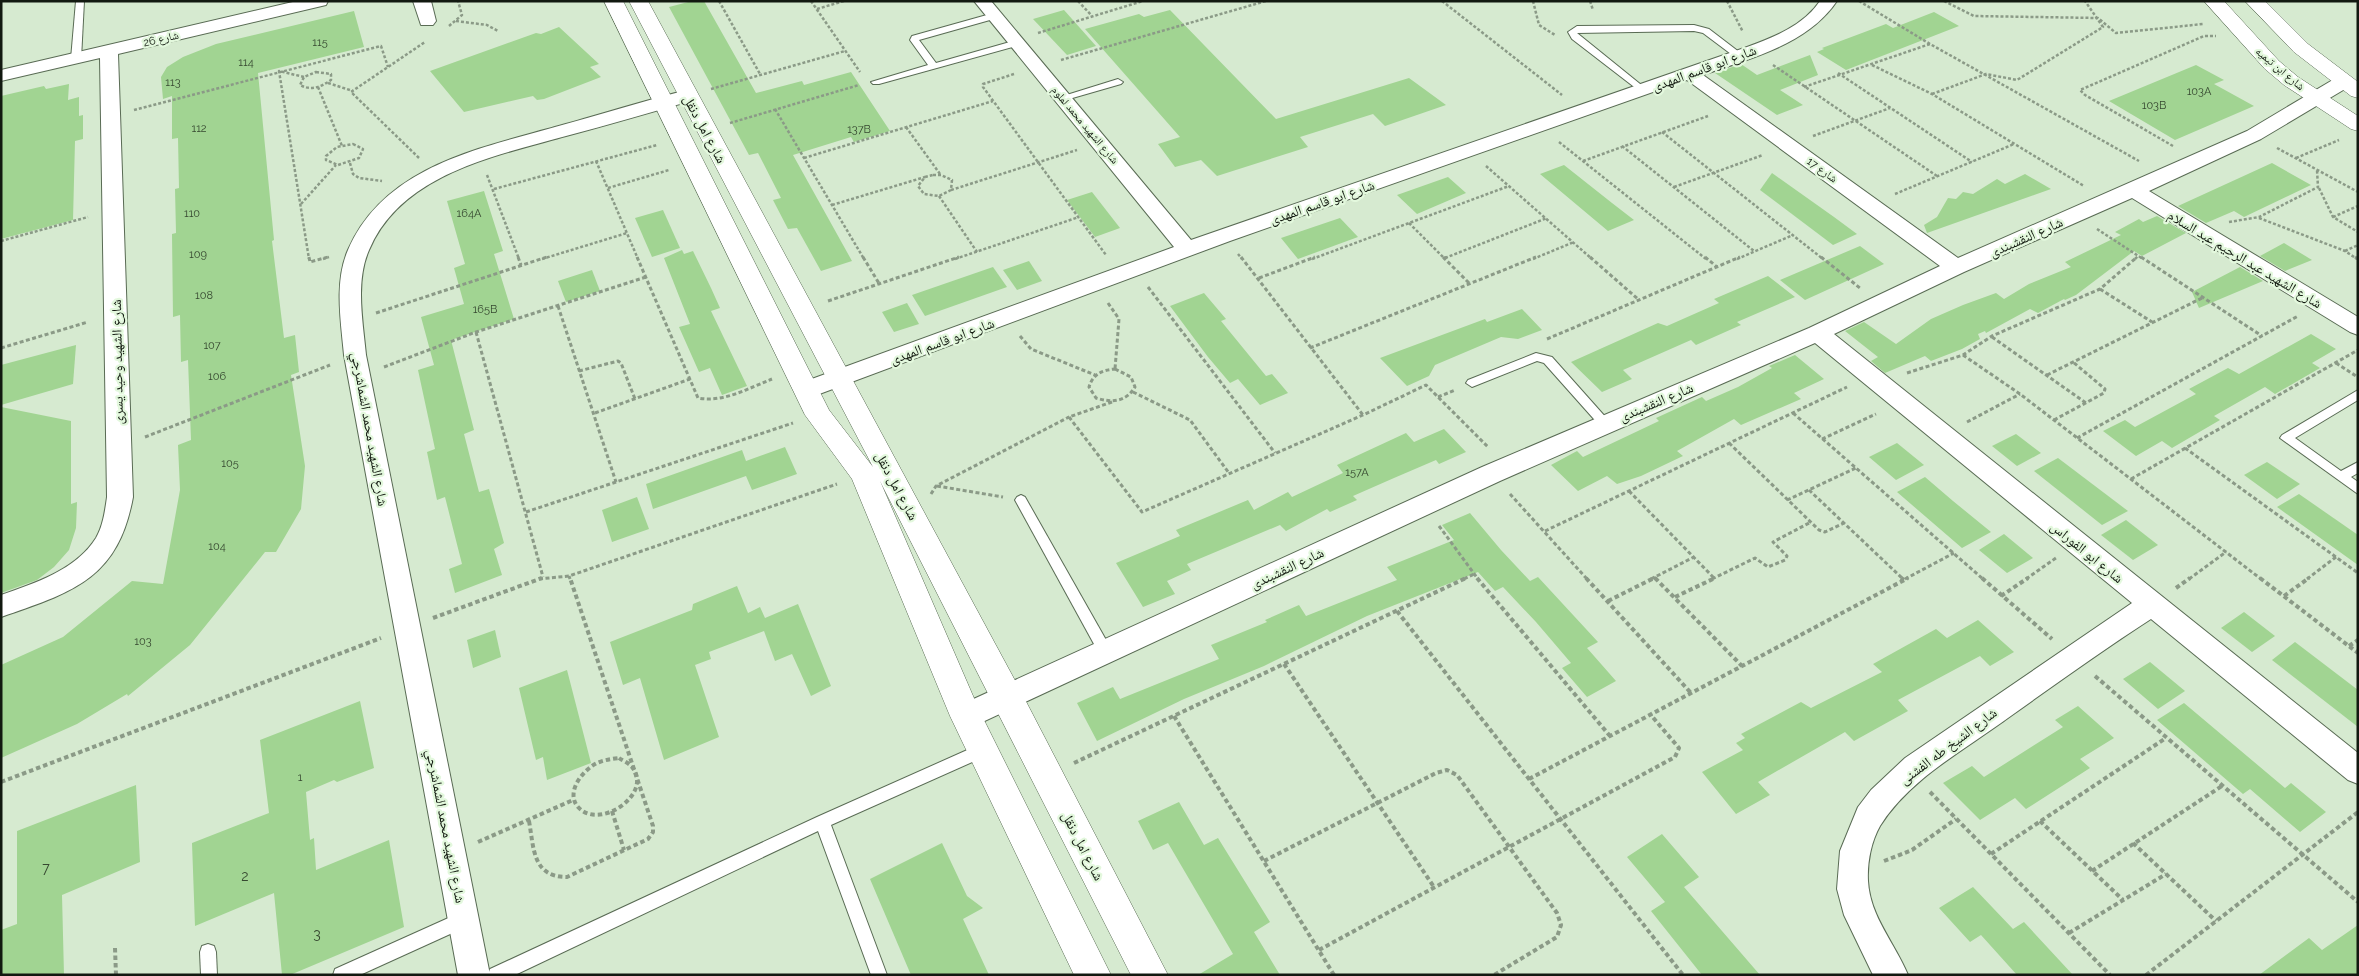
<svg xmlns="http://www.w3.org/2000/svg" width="2359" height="976" viewBox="0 0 2359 976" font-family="Raleway,'Noto Naskh Arabic',sans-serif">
	<rect width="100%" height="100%" fill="#d6ead0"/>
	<g fill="#a1d492">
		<polygon points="692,1 704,1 756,93 802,81 804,85 851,72 890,131 854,142 851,137 793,155 852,261 821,271 797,228 788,229 773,200 781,198 758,153 749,155 669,7"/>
		<polygon points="1064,10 1096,46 1067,55 1033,19"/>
		<polygon points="1170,10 1276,119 1409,78 1446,105 1385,126 1373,114 1300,137 1308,147 1217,176 1201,160 1175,167 1158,144 1180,137 1085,29 1139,14 1144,17"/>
		<polygon points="354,11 364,47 258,73 274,240 272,241 284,338 295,335 299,372 291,375 305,466 301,509 276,552 265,552 190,645 128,696 127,694 77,724 1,758 1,665 63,637 132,581 163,584 180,490 178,445 191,440 188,360 181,362 180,315 173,317 172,234 176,233 175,189 179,188 178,138 172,139 172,96 163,99 161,77 167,67 183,57 216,44"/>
		<polygon points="1934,12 1959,26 1846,70 1817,52 1824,49 1822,48 1886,24 1893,28"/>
		<polygon points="559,27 599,64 590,67 601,77 544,99 537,100 533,96 464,112 430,71 536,33 541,34"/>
		<polygon points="1810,55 1818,75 1780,90 1803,105 1777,115 1715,73 1741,64 1757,75"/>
		<polygon points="2196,65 2224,80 2214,84 2254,106 2175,140 2109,101"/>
		<polygon points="69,84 68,100 79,97 79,116 83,115 83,139 75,141 73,220 1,239 1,96 44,86 46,89"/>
		<polygon points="2272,163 2311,185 2244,217 2234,211 2206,223 2178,206"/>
		<polygon points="1564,165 1612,203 1634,220 1608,231 1540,174"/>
		<polygon points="1772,173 1834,217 1857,234 1833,245 1760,190"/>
		<polygon points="2025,174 2051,189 1927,233 1924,225 1937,217 1948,198 1956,199 1963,192 1973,194 1997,179 2005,184"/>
		<polygon points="1448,177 1466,193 1417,214 1397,195"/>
		<polygon points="484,191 503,251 494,254 514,319 451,340 474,430 464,434 472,465 479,492 489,489 504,543 494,549 502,575 455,593 449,569 462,564 445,497 437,500 427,452 435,449 418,370 434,365 421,317 464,304 454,268 465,264 447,201"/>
		<polygon points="1092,192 1120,228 1095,237 1067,200"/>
		<polygon points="663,210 680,248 652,257 635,218"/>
		<polygon points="2157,216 2186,233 2142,256 2134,251 2076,295 2065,300 2064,299 2038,313 2030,309 1986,333 1985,331 1978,334 1980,339 1962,349 1931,361 1925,356 1885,373 1871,361 1878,357 1845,331 1864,322 1896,344 1931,319 1963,305 1996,293 2004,299 2029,284 2071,267 2065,262 2121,235 2115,232 2139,219 2143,222"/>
		<polygon points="1340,218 1358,237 1298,259 1281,238"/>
		<polygon points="2284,243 2312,260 2285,271 2260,256"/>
		<polygon points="1860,246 1884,264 1805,300 1780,280"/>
		<polygon points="682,250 684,254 693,251 711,288 720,308 711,311 747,386 722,395 710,368 699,372 679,327 690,324 664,258"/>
		<polygon points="1029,261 1042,281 1017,290 1003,270"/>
		<polygon points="993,267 1007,287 925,316 912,295"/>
		<polygon points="2240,267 2263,281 2199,308 2192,292"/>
		<polygon points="592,270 600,291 566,302 558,281"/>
		<polygon points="1768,276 1795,297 1737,322 1741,325 1696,345 1691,340 1623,370 1632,379 1602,392 1571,362 1658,323 1667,326 1719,303 1714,299"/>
		<polygon points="1204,293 1226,319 1221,321 1266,376 1272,374 1288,393 1260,405 1238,379 1230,383 1208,357 1170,306"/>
		<polygon points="907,303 919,324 894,332 882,312"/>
		<polygon points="1522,309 1542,330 1518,339 1501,337 1435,365 1429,376 1407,386 1380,358 1485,319 1487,322"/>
		<polygon points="2311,334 2336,349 2312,363 2320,368 2275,394 2265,387 2214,416 2220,420 2172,448 2162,441 2136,456 2103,431 2125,420 2135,427 2196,394 2189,389 2228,368 2239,374"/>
		<polygon points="76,345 73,384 1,405 1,365"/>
		<polygon points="1795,355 1824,379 1794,393 1801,399 1741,425 1734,419 1677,451 1683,456 1641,476 1617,484 1607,476 1578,491 1551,465 1577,451 1583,457 1659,421 1656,418 1702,397 1706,401 1738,387 1772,368 1769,366"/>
		<polygon points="1,407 71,421 71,504 77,502 76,528 69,550 54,567 37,580 1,593"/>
		<polygon points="1444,429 1466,452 1439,464 1436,460 1394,478 1353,496 1357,500 1330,512 1327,509 1286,531 1280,525 1187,564 1191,570 1167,581 1175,594 1143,607 1116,563 1180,536 1176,530 1248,500 1254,510 1288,492 1292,497 1343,473 1337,465 1406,433 1414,442"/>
		<polygon points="2016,434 2041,453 2017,466 1992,446"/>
		<polygon points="1897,443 1924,465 1896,480 1869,457"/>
		<polygon points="785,447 797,474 752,490 746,476 653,509 646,484 742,450 746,461"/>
		<polygon points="2058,458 2128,511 2102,525 2034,471"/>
		<polygon points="2267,462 2300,484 2277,499 2244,475"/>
		<polygon points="1925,477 1953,501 1991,532 1962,548 1897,492"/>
		<polygon points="2299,494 2358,535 2358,565 2277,507"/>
		<polygon points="637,497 649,529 612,542 602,510"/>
		<polygon points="1470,513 1501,550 1530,581 1538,577 1598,642 1587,648 1616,681 1587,697 1562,668 1571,663 1536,622 1503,587 1495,591 1478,572 1367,616 1264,666 1184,699 1097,741 1077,703 1113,687 1120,699 1219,659 1211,645 1267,622 1265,620 1299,605 1306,616 1397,580 1387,567 1454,540 1442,525"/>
		<polygon points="2126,520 2158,545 2133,560 2101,535"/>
		<polygon points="2004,534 2033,558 2007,573 1979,550"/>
		<polygon points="737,586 748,613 760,607 765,618 798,604 831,686 811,696 792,654 775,661 764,631 709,652 711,659 695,665 719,737 664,760 640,678 623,685 610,642 692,610 693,604"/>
		<polygon points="2244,612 2275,636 2252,652 2221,628"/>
		<polygon points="1978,620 2014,652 1990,666 1980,656 1898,700 1908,711 1854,741 1845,732 1758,782 1770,795 1736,814 1702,772 1743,750 1736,743 1745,738 1741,734 1801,702 1811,708 1882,672 1873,664 1936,629 1947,638"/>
		<polygon points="495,630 501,657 473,668 467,640"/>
		<polygon points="2295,642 2358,690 2358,727 2272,660"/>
		<polygon points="2150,662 2185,691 2158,709 2123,679"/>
		<polygon points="567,670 591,763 547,780 543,757 536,760 519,688"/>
		<polygon points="360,701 374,768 337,782 334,780 306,792 310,840 314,838 316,870 389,840 404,927 290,975 282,975 274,893 195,926 192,843 269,813 260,740"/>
		<polygon points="2184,703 2285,788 2291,783 2326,812 2300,832 2250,789 2243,794 2157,720"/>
		<polygon points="2078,706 2114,738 2080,759 2090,768 2026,809 2015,798 1980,820 1943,783 1972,766 1984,777 2063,727 2055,720"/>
		<polygon points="136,785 140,862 62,895 64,975 1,975 1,930 17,924 17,831"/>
		<polygon points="1179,802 1204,845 1218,838 1270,922 1254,932 1280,975 1198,975 1233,954 1168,843 1153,850 1138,821"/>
		<polygon points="1662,834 1699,877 1684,887 1760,975 1702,975 1651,911 1665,902 1627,857"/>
		<polygon points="942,843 967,896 983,908 963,919 989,975 911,975 870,879"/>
		<polygon points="1973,887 2013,929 2024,922 2073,975 2017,975 1981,935 1970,942 1939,908"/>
		<polygon points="2358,925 2358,975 2259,975 2309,938 2322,950"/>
	</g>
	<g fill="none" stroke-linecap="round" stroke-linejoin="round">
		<defs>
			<g id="lane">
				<polygon points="76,1 84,1 81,59 76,62 71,59"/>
				<polygon points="994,13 998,16 997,18 919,40 936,63 1017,40 1021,43 1020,45 879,84 873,84 871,82 928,65 910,40 912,36"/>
				<polygon points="1694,25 1709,29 1743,55 1735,57 1703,33 1694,31 1577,33 1645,88 1647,90 1642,93 1572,39 1568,32 1577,26"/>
				<polygon points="1118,79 1123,82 1121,84 1062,101 1057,98"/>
				<polygon points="1536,353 1552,357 1609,421 1611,424 1609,427 1601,427 1544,363 1537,361 1472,387 1466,383 1468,380"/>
				<polygon points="2358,390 2358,400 2295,438 2341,471 2358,462 2358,473 2351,477 2358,482 2358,494 2280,438 2282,435"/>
				<polygon points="1021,495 1025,497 1110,647 1112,651 1110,655 1105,657 1100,655 1015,500 1017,497"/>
				<polygon points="983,743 988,745 990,750 988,755 831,825 887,975 871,975 818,831 515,975 488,975 490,969 817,817"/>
				<polygon points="464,911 470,913 472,919 470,925 360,975 333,975 335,969"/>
				<polygon points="208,944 214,946 216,952 217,975 201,975 200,952 202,946"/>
			</g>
			<g id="street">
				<path d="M 297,1 L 328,1 L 326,5 L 118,54 L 133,497 C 118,579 73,592 1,617 L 1,595 C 35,583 76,570 96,538 C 103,526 105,511 107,497 L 100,58 L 1,81 L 1,70 Z"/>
				<polygon points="413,1 431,1 436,21 433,25 421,25"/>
				<path d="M 974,1 L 991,1 L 1191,240 L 1747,47 C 1774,37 1803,26 1820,1 L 1837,1 C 1807,45 1751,58 1703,75 L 1958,258 L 2247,131 L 2336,78 L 2350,78 L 2352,82 L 2350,86 L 2261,139 L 2149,191 L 2358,317 L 2358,335 L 2350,332 L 2132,198 L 1964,272 L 1834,334 L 2358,753 L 2358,784 L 2348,780 L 2151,619 C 2100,652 2050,688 2001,723 C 1959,753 1908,781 1880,826 C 1871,842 1867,863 1868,881 C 1870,917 1895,943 1908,975 L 1873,975 L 1844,915 L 1837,889 L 1840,851 L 1858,807 L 1871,790 L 1905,758 L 2132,603 L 1815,343 L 1500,481 L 976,725 L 966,729 L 956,725 L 952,716 L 956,707 L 1482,467 L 1809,328 L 1940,266 L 1687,80 L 1230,241 L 814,396 L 806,398 L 798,396 L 794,390 L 798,384 L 1174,247 Z"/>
				<path d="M 687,90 L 694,92 L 696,96 L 694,100 C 651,112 608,125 566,136 C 495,156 401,174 369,250 C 355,282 363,322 366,355 L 490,975 L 458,975 L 344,355 C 341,322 334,282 348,250 C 384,167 477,149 555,127 C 599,115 643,101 687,90 Z"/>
			</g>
			<g id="secondary">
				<polygon points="604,1 623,1 829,410 873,467 629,1 648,1 1018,686 1168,975 1131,975 880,481 980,712 1111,975 1074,975 950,716 852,479 805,415"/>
				<polygon points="2204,1 2224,1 2279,61 2298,77 2358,116 2358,131 2351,129 2284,85 2265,69"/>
				<polygon points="2245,1 2265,1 2308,44 2358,82 2358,98 2351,96 2294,52"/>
			</g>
		</defs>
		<use href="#lane" stroke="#596b54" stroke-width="2"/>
		<use href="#street" stroke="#596b54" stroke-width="2"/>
		<use href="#secondary" stroke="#596b54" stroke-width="1"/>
		<g stroke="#8b9a87" stroke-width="2.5" stroke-dasharray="3 2" stroke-linecap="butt">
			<polyline points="719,1 760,74"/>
			<polyline points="811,1 860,72"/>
			<polyline points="1078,1 1092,16"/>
			<polyline points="1442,1 1562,95"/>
			<polyline points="1533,1 1539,25 1555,35"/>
			<polyline points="1590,1 1593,10"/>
			<polyline points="1727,1 1743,32"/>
			<polyline points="1859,1 1930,44 2139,161"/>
			<polyline points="1944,1 1974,16 2098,18 2116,33 2203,24"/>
			<polyline points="817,9 844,1"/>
			<polyline points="456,21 487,25 498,31"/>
			<polyline points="449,26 462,15 458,1"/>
			<polyline points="1038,33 1143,1"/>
			<polyline points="1061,60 1266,1"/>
			<polyline points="1773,65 1937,176"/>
			<polyline points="1872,65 1932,94 2084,186"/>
			<path d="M 316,72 L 331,74 L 331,80 C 321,87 311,91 300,85 L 304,77 Z"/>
			<polyline points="1838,73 1972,162"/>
			<polyline points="1014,74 983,84 983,87 1106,255"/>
			<polyline points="304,77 279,71 309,259"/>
			<polyline points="328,83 353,91"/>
			<polyline points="318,87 342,146"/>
			<polyline points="1804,87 1930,44"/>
			<polyline points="711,89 845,51"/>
			<polyline points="1932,94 1986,74 2017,80 2103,27 2085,1"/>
			<polyline points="775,109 864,259"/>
			<polyline points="134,110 381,46 388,67"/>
			<polyline points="730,123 859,85"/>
			<polyline points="906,127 940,174"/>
			<polyline points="1662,132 1823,259"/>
			<polyline points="1813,136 1890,108"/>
			<polyline points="1559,142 1706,259"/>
			<polygon points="353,144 363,149 359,158 338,165 326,160 326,156 337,147"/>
			<polyline points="1622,146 1754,251"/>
			<polyline points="2173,146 2085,95 2080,90 2204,36 2216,36"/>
			<polyline points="2277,148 2358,192"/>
			<polyline points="419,158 351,92 425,42"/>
			<polyline points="804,158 993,101"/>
			<polyline points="2296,158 2339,140"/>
			<polyline points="596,161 638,259"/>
			<polyline points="1583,161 1708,116"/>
			<polyline points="350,163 353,174 359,178 382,181"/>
			<polyline points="1486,166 1592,259"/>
			<polyline points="487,175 519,259"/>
			<polygon points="933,175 941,175 952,180 951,190 939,196 924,194 918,186 925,177"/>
			<polyline points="1674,187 1763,155"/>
			<polyline points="608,188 669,170"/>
			<polyline points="2319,188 2333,217 2358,232"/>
			<polyline points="494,189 657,145"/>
			<polyline points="951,190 1077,150"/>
			<polyline points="1895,194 2014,144"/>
			<polyline points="939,196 977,252"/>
			<polyline points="301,204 336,165"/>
			<polyline points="832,205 925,177"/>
			<polyline points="2333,217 2358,206"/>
			<polyline points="2259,218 2345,251 2357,259"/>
			<polyline points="2229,222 2259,217 2318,187 2317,170"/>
			<polyline points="1409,223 1445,259"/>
			<polyline points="2097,229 2143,259"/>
			<polyline points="1,241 88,217"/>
			<polyline points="2345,251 2358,245"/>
			<polyline points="1238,254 1242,259"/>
			<polyline points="1445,258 1547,218"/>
			<polyline points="323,259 329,257"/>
			<polyline points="542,259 627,233"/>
			<polyline points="955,259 1079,217"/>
			<polyline points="1312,259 1509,186"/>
			<polyline points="1533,259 1574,242"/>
			<polyline points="1737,259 1793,235"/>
			<polyline points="2135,259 2138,256"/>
		</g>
		<g stroke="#8b9a87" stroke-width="3" stroke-dasharray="4 2.5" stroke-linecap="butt">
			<polyline points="309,257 310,262 328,257"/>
			<polyline points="518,257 521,265"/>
			<path d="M 637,257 L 698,398 C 723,403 749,388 772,379"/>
			<polyline points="863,257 880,285"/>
			<polyline points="1241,257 1363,415"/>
			<polyline points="1443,257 1469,283"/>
			<polyline points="1590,257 1639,300"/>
			<polyline points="1705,257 1717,267"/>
			<polyline points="1821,257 1860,288"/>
			<polyline points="2141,257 2262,336"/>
			<polyline points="2355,257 2358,259"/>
			<polyline points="1445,258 1447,257"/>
			<polyline points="1259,278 1315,257"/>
			<polyline points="1148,287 1275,453"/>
			<polyline points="2100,289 2152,322"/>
			<polyline points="828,301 959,257"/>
			<polyline points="1108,303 1119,319 1115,369"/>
			<polyline points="558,306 616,482"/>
			<polyline points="376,313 547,257"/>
			<polyline points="476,332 543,577"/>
			<polyline points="1020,336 1031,349 1095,375"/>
			<polyline points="1992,337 2086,403"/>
			<polyline points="1547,339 1740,257"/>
			<polyline points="1,348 88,322"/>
			<polyline points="1310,348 1536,257"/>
			<polyline points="1963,355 2020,394 2261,579"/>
			<polyline points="2336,363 2356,376"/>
			<polyline points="384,367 476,332 646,277"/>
			<path d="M 1115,369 L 1131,377 L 1135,387 C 1126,402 1112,403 1096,398 L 1089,387 C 1093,374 1102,370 1115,369 Z"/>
			<polyline points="579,371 618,361 621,363 635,399"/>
			<polyline points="1907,373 1963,355 1992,336 2100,289 2137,257"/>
			<polyline points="2047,375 2202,298"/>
			<polyline points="1133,392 1190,420 1229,473"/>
			<polyline points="1438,397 1455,390"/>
			<polyline points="1112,402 1069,417 1142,512 1363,415 1426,385 1489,448"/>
			<polyline points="595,413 690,379"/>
			<polyline points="1793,413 1983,579"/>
			<polyline points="2054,420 2104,393 2105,389 2073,362"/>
			<polyline points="1967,422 2020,394"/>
			<polyline points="145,437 330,365"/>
			<polyline points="2077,438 2298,316"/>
			<polyline points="1822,439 1876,414"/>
			<polyline points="1729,443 1819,530 1825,532 1844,523"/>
			<polyline points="2185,448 2358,573"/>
			<polyline points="2131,479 2358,350"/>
			<polyline points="937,486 1003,497"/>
			<polyline points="1809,490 1903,579"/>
			<polyline points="1629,491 1714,578"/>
			<polyline points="931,494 936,486 1069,417"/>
			<polyline points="1510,494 1587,579"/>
			<polyline points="1787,500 1856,468"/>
			<polyline points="526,512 793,423"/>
			<polyline points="1439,526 1478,579"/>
			<polyline points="1545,531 1847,387"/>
			<polyline points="569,576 570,579"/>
			<polyline points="1654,577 1656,579"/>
			<polyline points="539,579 569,576 837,484"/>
			<polyline points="1464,579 1474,574"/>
			<polyline points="1651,579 1694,557"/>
			<polyline points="1712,579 1755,558 1768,567 1785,560 1787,556 1773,542 1811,522"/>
			<polyline points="1905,579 1954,553"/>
			<polyline points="2026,579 2056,558"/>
			<polyline points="2189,579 2226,552"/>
			<polyline points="2307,579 2336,557"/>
		</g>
		<g stroke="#8b9a87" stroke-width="4" stroke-dasharray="4.5 3" stroke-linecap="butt">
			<polyline points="1477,578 1610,736"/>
			<polyline points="1586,578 1691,693"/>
			<polyline points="1655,578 1742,666"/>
			<polyline points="1901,578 1904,580"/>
			<polyline points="1982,578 2052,639"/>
			<polyline points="2260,578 2358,653"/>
			<polyline points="2176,588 2190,578"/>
			<polyline points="2001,596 2028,578"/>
			<polyline points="2284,596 2309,578"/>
			<polyline points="1675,597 1715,578"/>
			<polyline points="1608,601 1654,578"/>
			<polyline points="1397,611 1683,975"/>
			<polyline points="433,618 542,578"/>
			<polyline points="2349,646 2358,640"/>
			<polyline points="1284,664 1434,887"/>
			<polyline points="2095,676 2358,902"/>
			<polyline points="1174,716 1334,975"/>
			<path d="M 619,758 C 623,761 629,763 632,767 C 654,794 599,831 578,807 C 565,792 583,770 597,763 C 604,760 611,759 619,758 Z"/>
			<polyline points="1074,763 1466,578"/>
			<polyline points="1529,779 1908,578"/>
			<polyline points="1,782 381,638"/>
			<polyline points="1930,792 2110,975"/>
			<polyline points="612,811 624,850"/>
			<path d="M 529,821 C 534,848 532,877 567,877 L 648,839 L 653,832 L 653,826 L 570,578"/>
			<polyline points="2040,821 2123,900"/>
			<polyline points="478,842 573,800"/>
			<polyline points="2133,843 2216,921"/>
			<polyline points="1991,854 2166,738"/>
			<polyline points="1264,861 1436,773 1447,770 1457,775 1557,913 1561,925 1557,937 1494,975"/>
			<polyline points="1884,861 1912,850 1956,819"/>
			<polyline points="2092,871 2222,786"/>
			<polyline points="2069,933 2166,874"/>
			<polyline points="115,948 116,975"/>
			<polyline points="1319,950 1675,757 1679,748 1650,714"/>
			<polyline points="2146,975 2358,812"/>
		</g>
		<use href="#lane" fill="#fff" fill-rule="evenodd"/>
		<use href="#street" fill="#fff" fill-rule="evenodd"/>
		<use href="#secondary" fill="#fff" fill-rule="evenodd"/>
	</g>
	<g text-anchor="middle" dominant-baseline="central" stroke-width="4.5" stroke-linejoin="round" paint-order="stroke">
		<g font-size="11" fill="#121910" stroke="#e3f8dd">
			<text transform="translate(161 39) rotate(-13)">شارع 26</text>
			<text transform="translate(2280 69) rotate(40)">شارع ابن تيميه</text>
			<text transform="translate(1085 125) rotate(50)">شارع الشهيد محمد لملوم</text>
			<text transform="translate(1822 170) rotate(36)">شارع 17</text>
		</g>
		<g font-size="11" fill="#364830">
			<text x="320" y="42">115</text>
			<text x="246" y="62">114</text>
			<text x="173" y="82">113</text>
			<text x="2199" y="91">103A</text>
			<text x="2154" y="105">103B</text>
			<text x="199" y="128">112</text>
			<text x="859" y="129">137B</text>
			<text x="192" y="213">110</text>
			<text x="469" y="213">164A</text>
			<text x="198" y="254">109</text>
			<text x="204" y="295">108</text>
			<text x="485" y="309">165B</text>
			<text x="212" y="345">107</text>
			<text x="217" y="376">106</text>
			<text x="230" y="463">105</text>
			<text x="1357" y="472">157A</text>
			<text x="217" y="546">104</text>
			<text x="143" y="641">103</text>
			<text x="300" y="777">1</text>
		</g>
		<g font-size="14" fill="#121910" stroke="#e3f8dd">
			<text transform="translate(1704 68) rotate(-20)">شارع ابو قاسم المهدى</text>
			<text transform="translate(705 129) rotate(62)">شارع امل دنقل</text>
			<text transform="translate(1322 202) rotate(-19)">شارع ابو قاسم المهدى</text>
			<text transform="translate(2026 237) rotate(-24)">شارع النقشبندى</text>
			<text transform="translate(2245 259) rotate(31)">شارع الشهيد عبد الرحيم عبد السلام</text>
			<text transform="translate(942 341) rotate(-20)">شارع ابو قاسم المهدى</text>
			<text transform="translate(117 362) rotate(-91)">شارع الشهيد وحيد يسرى</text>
			<text transform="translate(1656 402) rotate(-23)">شارع النقشبندى</text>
			<text transform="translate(370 429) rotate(80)">شارع الشهيد محمد الشماشرجي</text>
			<text transform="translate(897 486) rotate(62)">شارع امل دنقل</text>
			<text transform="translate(2087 552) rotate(39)">شارع ابو الفوراس</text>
			<text transform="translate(1287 568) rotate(-25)">شارع النقشبندى</text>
			<text transform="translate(1948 746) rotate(-37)">شارع الشيخ طه الفشنى</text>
			<text transform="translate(446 826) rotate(79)">شارع الشهيد محمد الشماشرجي</text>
			<text transform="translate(1083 846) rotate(63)">شارع امل دنقل</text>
		</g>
		<g font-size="14" fill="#364830">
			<text x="46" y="868">7</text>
			<text x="245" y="876">2</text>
			<text x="317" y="934">3</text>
		</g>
	</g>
	<rect width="2359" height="976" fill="none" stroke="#121910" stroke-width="5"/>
</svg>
